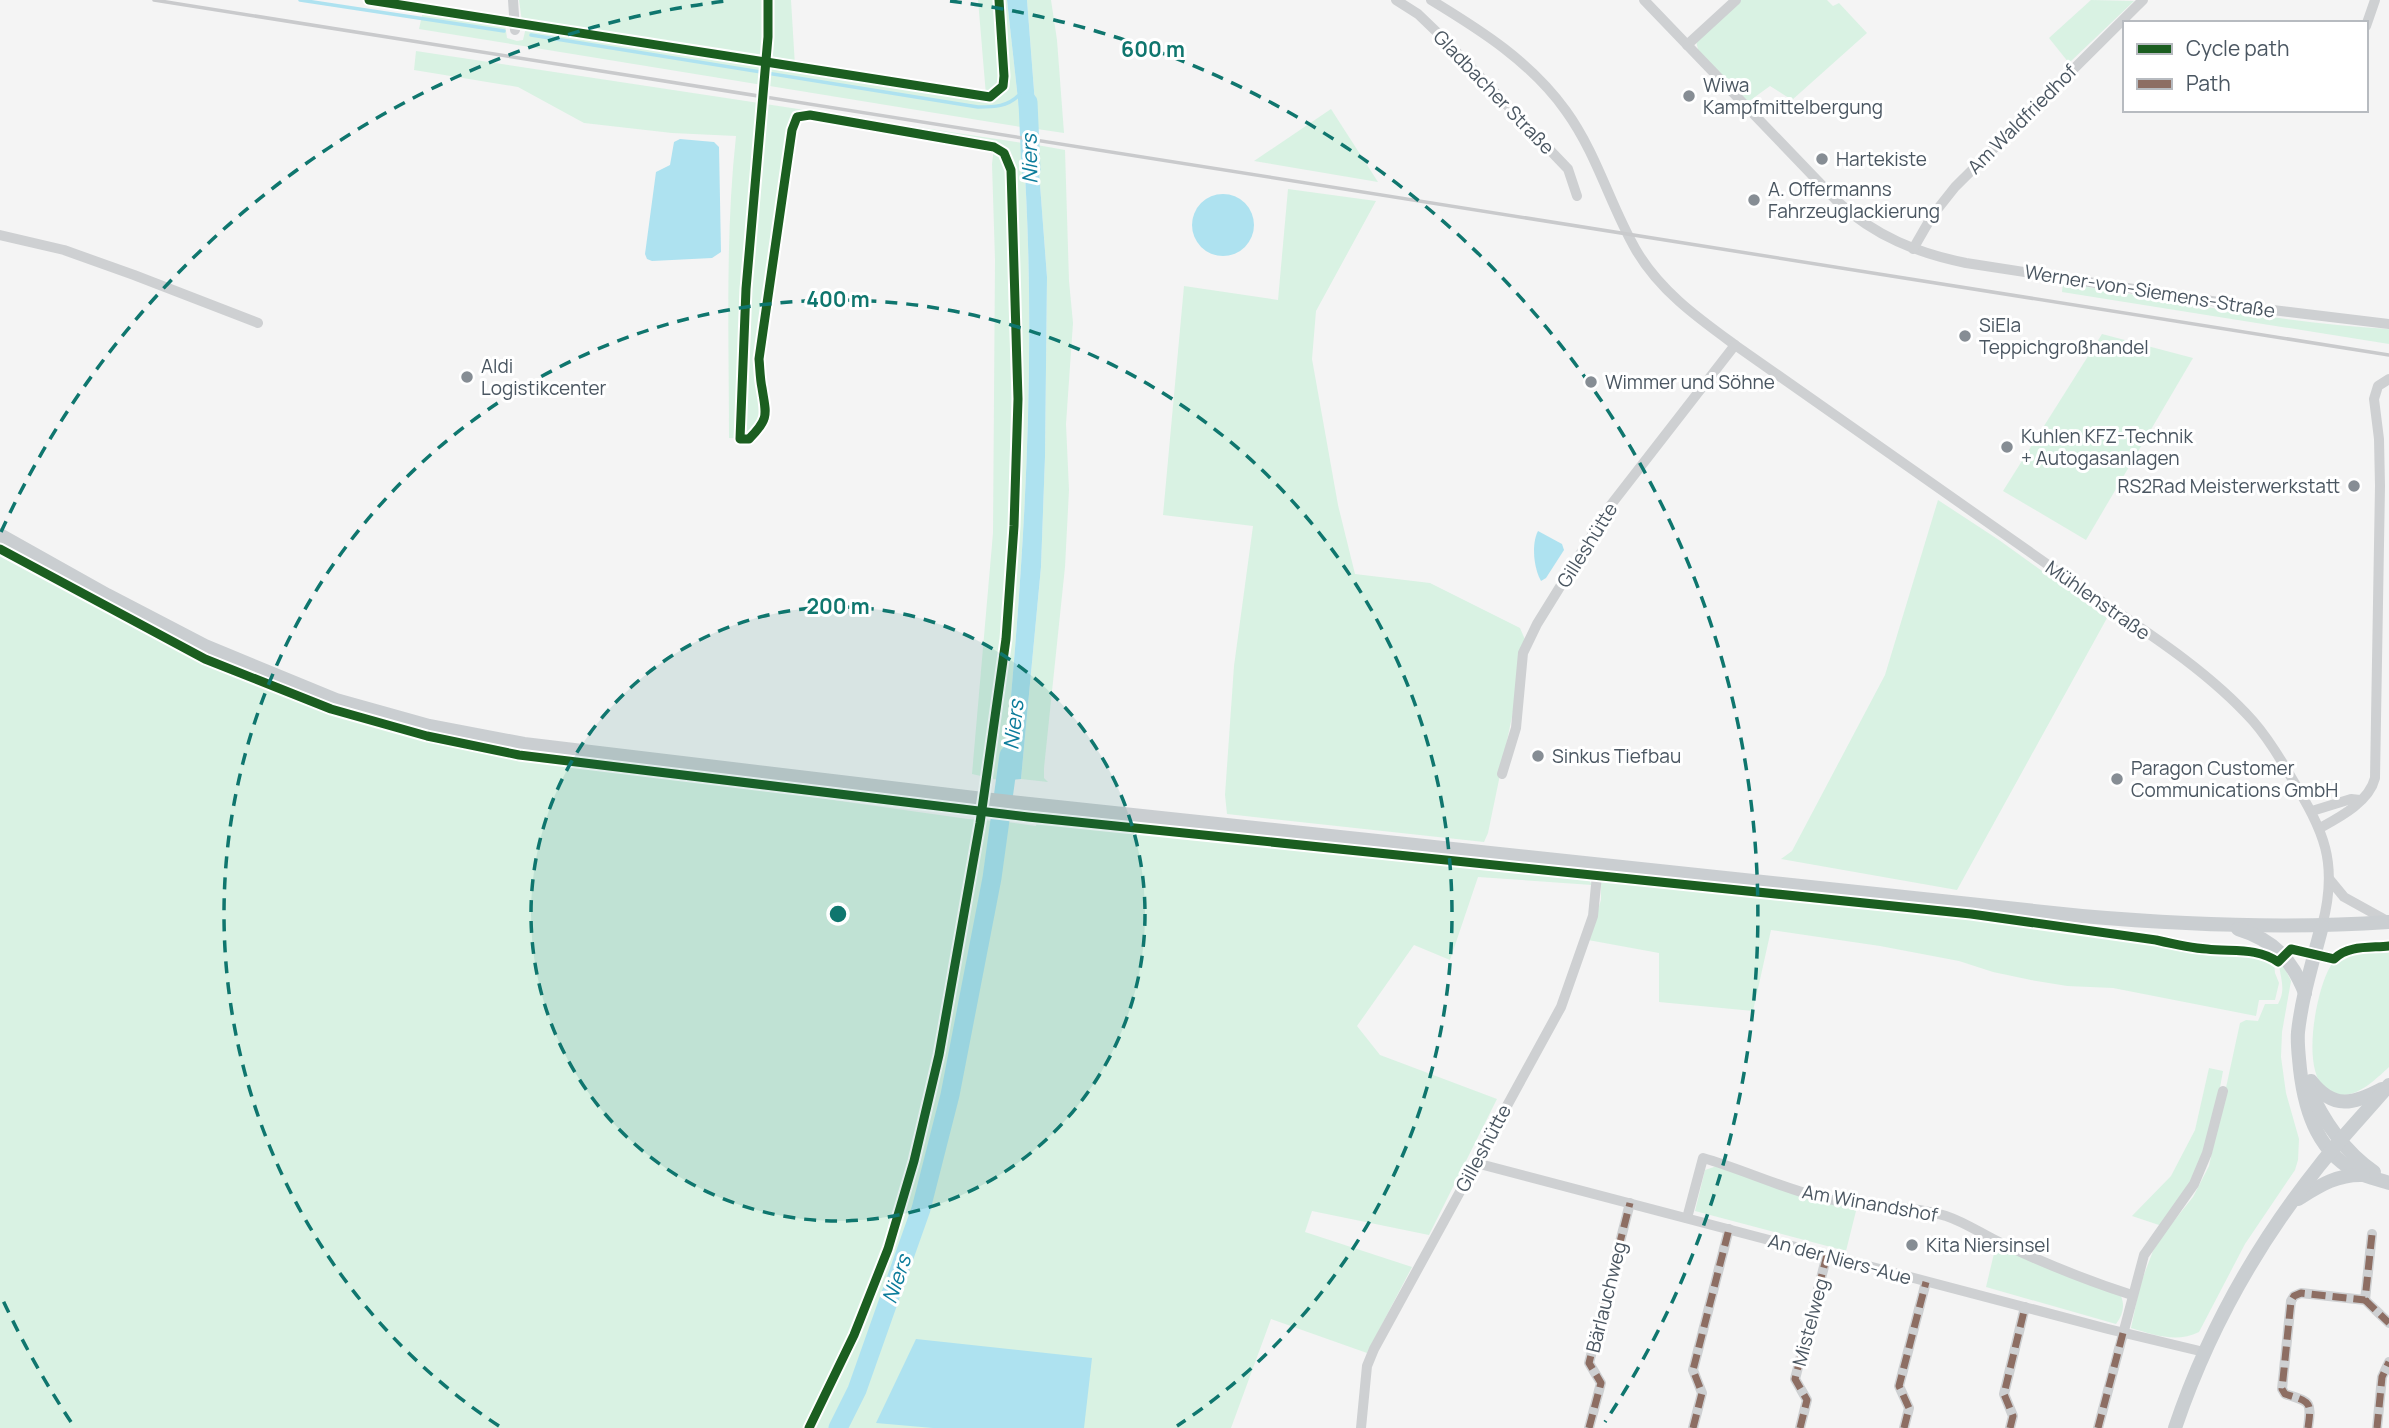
<svg xmlns="http://www.w3.org/2000/svg" width="2389" height="1428" viewBox="0 0 2389 1428" font-family="Manrope,sans-serif">
	<rect width="100%" height="100%" fill="#f4f4f4"/>
	<g fill="#d9f2e3">
		<polygon points="519,0 791,0 795,66 986,95 978,0 1007,0 1021,127 419,29 423,11 505,24 507,38 517,41 523,40 527,23 522,22"/>
		<polygon points="1027,0 1051,0 1057,40 1064,133 1037,129"/>
		<polygon points="1740,0 1827,0 1833,6 1839,3 1867,33 1792,100 1770,86 1748,102 1698,50 1696,40"/>
		<polygon points="2091,0 2134,1 2069,63 2049,38"/>
		<path d="M 416,51 L 1023,143 C 1038,356 1024,569 1003,781 L 972,774 L 993,533 L 995,260 L 992,164 L 994,147 L 810,115 L 797,117 L 792,130 L 759,359 C 760,369 760,378 762,388 C 766,414 770,418 749,439 L 729,438 C 729,337 725,237 736,136 L 672,133 L 584,123 L 518,87 L 414,70 Z"/>
		<polygon points="1331,109 1378,182 1254,161"/>
		<polygon points="1037,145 1065,150 1069,281 1073,323 1066,424 1069,490 1065,567 1044,768 1044,778 1048,782 1021,779 1041,567 1045,457 1047,277"/>
		<polygon points="1288,189 1376,201 1316,311 1312,359 1338,505 1355,574 1430,583 1520,628 1527,644 1488,833 1484,842 1227,814 1225,795 1234,666 1253,526 1163,515 1184,286 1278,300"/>
		<path d="M 2063,283 C 2171,300 2280,323 2389,329 L 2389,344 L 2062,292 Z"/>
		<polygon points="2102,334 2193,358 2086,540 2003,491"/>
		<polygon points="1938,500 1999,540 2107,618 1957,890 1781,859 1792,851 1885,675"/>
		<path d="M 0,548 L 326,711 L 520,759 L 648,774 L 968,819 L 996,821 C 976,935 960,1053 928,1165 C 903,1255 870,1344 830,1428 L 0,1428 Z"/>
		<path d="M 1038,812 L 1582,868 L 1592,885 L 1478,877 L 1450,960 L 1414,945 L 1357,1026 L 1380,1055 L 1497,1099 L 1429,1235 L 1312,1211 L 1305,1232 L 1412,1267 L 1367,1353 L 1271,1319 L 1231,1428 L 842,1428 C 935,1235 973,1031 1007,822 L 1036,826 Z"/>
		<polygon points="1615,874 1694,887 1989,918 2203,952 2261,955 2274,961 2275,973 2279,983 2275,1000 2259,1000 2256,1016 2113,988 2067,986 2031,980 1993,972 1959,961 1880,946 1771,930 1753,1011 1659,1002 1659,953 1588,940 1601,900 1601,878"/>
		<path d="M 2389,949 L 2389,1067 C 2377,1078 2360,1095 2343,1095 C 2294,1097 2315,992 2330,967 C 2332,963 2338,958 2341,955 C 2352,947 2375,950 2389,949 Z"/>
		<path d="M 2282,962 L 2291,981 L 2282,1032 L 2281,1057 L 2286,1093 L 2299,1139 L 2298,1160 L 2295,1170 L 2245,1244 L 2199,1332 C 2177,1343 2154,1335 2131,1328 L 2140,1285 L 2153,1251 L 2165,1232 L 2193,1197 L 2209,1166 L 2240,1023 L 2246,1020 L 2258,1021 L 2265,1004 L 2278,1004 C 2286,990 2281,980 2279,965 Z"/>
		<polygon points="2209,1068 2223,1071 2215,1115 2196,1176 2162,1226 2132,1216 2171,1176 2195,1130"/>
		<polygon points="1717,1166 1857,1207 1846,1251 1695,1211 1705,1170"/>
		<path d="M 1996,1245 L 2121,1296 C 2125,1306 2123,1315 2116,1324 L 1986,1287 Z"/>
	</g>
	<g fill="#aee2f0">
		<polygon points="1007,0 1027,0 1037,129 1021,127"/>
		<polygon points="680,139 714,142 719,147 721,252 712,258 652,261 647,259 645,254 656,172 670,165 674,142"/>
		<path d="M 1023,143 L 1037,145 L 1047,277 L 1045,457 L 1041,567 L 1021,779 L 1003,781 C 1024,569 1038,356 1023,143 Z"/>
		<circle cx="1223" cy="225" r="31"/>
		<path d="M 1538,531 L 1562,544 L 1564,550 L 1546,578 L 1541,581 C 1534,569 1531,544 1538,531 Z"/>
		<polygon points="916,1339 1092,1358 1084,1428 933,1428 876,1423"/>
	</g>
	<g fill="none" stroke-linecap="round" stroke-linejoin="round">
		<g stroke="#aee2f0" stroke-width="3.5">
			<polyline points="300,0 504,31"/>
			<path d="M 531,35 L 978,107 C 994,107 1008,107 1020,94"/>
		</g>
		<g stroke="#aee2f0" stroke-width="19">
			<polyline points="1028,102 1031,170"/>
			<polyline points="838,1428 857,1390 921,1209 950,1095 992,878 1009,755"/>
		</g>
		<g stroke="#ced0d2" stroke-width="10">
			<polyline points="513,0 515,30"/>
			<polyline points="1396,0 1418,14 1443,38 1568,169 1577,196"/>
			<path d="M 1431,0 C 1482,31 1531,62 1566,111 C 1597,154 1610,205 1636,250 C 1660,291 1698,318 1735,345 C 1845,422 1955,499 2064,576 C 2127,620 2201,663 2253,721 C 2268,738 2280,758 2291,777 C 2324,832 2339,862 2322,926"/>
			<path d="M 1644,0 L 1838,202 C 1875,236 1917,253 1966,263 L 2264,309 L 2389,324"/>
			<polyline points="2366,26 2375,0"/>
			<polyline points="1687,45 1736,0"/>
			<polyline points="0,235 64,250 134,275 258,323"/>
			<polyline points="1913,249 1932,216 1955,187 2143,0"/>
			<polyline points="1502,774 1516,728 1523,653 1537,624 1610,506 1735,345"/>
			<polyline points="2312,811 2351,799 2360,800"/>
			<path d="M 2320,828 C 2340,817 2369,802 2375,778 L 2380,486 L 2379,439 L 2374,399 L 2378,386 L 2389,379"/>
			<polyline points="2330,880 2344,897 2389,922"/>
			<polyline points="1476,1163 2108,1329 2204,1352"/>
			<path d="M 1687,1218 L 1703,1158 C 1742,1169 1779,1187 1819,1197 C 1861,1208 1904,1203 1946,1216 C 1967,1223 1983,1235 2003,1244 C 2046,1264 2088,1281 2132,1295"/>
			<polyline points="2365,1300 2389,1323"/>
			<polyline points="1361,1428 1367,1366 1374,1349 1561,1007 1593,916 1598,865"/>
			<polyline points="1589,1428 1601,1383 1589,1363 1630,1203"/>
			<polyline points="1693,1428 1702,1393 1693,1370 1729,1229"/>
			<polyline points="1800,1428 1807,1400 1795,1379 1827,1255"/>
			<polyline points="1904,1428 1909,1408 1899,1386 1926,1282"/>
			<polyline points="2010,1428 2013,1416 2004,1394 2025,1307"/>
			<polyline points="2098,1428 2144,1255 2194,1184 2207,1153 2223,1091"/>
			<path d="M 2308,1428 C 2312,1400 2310,1402 2285,1394 L 2282,1389 L 2291,1301 L 2294,1296 L 2301,1293 L 2365,1300 L 2372,1234"/>
			<polyline points="2377,1428 2382,1377 2389,1362"/>
		</g>
		<g stroke="#caced1" stroke-width="14">
			<path d="M 0,535 L 107,595 L 205,646 L 336,700 L 429,726 L 524,744 L 983,799 L 2082,916 C 2185,925 2286,929 2389,922"/>
			<path d="M 2322,926 C 2313,961 2302,996 2298,1032 C 2297,1044 2299,1057 2300,1069 C 2305,1113 2319,1156 2363,1175 C 2371,1178 2381,1180 2389,1183"/>
			<path d="M 2238,929 C 2274,940 2292,960 2305,993"/>
			<path d="M 2311,1081 C 2333,1110 2354,1104 2382,1089"/>
			<path d="M 2307,1084 C 2322,1119 2342,1150 2374,1172"/>
			<path d="M 2298,1199 C 2319,1186 2337,1174 2363,1175"/>
			<path d="M 2175,1428 C 2207,1333 2256,1245 2319,1166 C 2341,1138 2366,1112 2389,1085"/>
		</g>
		<polyline stroke="#c9cacc" stroke-width="3.5" points="154,0 2389,355"/>
		<g stroke="#8d6e63" stroke-width="7" stroke-dasharray="14 7" stroke-linecap="butt">
			<polyline points="2365,1300 2389,1323"/>
			<polyline points="1589,1428 1601,1383 1589,1363 1630,1203"/>
			<polyline points="1693,1428 1702,1393 1693,1370 1729,1229"/>
			<polyline points="1800,1428 1807,1400 1795,1379 1827,1255"/>
			<polyline points="1904,1428 1909,1408 1899,1386 1926,1282"/>
			<polyline points="2010,1428 2013,1416 2004,1394 2025,1307"/>
			<polyline points="2098,1428 2123,1333"/>
			<path d="M 2308,1428 C 2312,1400 2310,1402 2285,1394 L 2282,1389 L 2291,1301 L 2294,1296 L 2301,1293 L 2365,1300 L 2372,1234"/>
			<polyline points="2377,1428 2382,1377 2389,1362"/>
		</g>
		<defs>
			<g id="cycleway">
				<polyline points="369,0 990,97 1003,86 1004,76 999,0"/>
				<path d="M 768,0 L 768,37 L 746,289 L 740,439 L 749,439 C 770,418 766,414 762,388 C 760,379 760,369 759,359 L 792,130 L 797,117 L 810,115 L 994,147 L 1004,153 L 1011,170 L 1018,399 L 1014,526 L 1006,639 L 980,823 L 939,1055 L 914,1161 L 888,1249 L 854,1335 L 809,1428"/>
				<path d="M 0,549 L 205,659 L 331,709 L 427,736 L 519,755 L 1028,817 L 1971,914 L 2156,940 C 2173,944 2190,948 2207,949 C 2231,952 2258,947 2278,962 L 2291,949 L 2334,959 C 2348,945 2370,948 2389,946"/>
			</g>
		</defs>
		<use href="#cycleway" stroke="#fff" stroke-width="13"/>
		<use href="#cycleway" stroke="#1b5e20" stroke-width="9"/>
	</g>
	<circle cx="838" cy="914" r="307" fill="#0f766e" fill-opacity=".12"/>
	<g fill="none" stroke="#0f766e" stroke-width="3.5" stroke-dasharray="12 9">
		<circle cx="838" cy="914" r="307"/>
		<path d="M499 1426A614 614 0 1 1 1177 1426"/>
		<path d="M71 1422A920 920 0 0 1 1 1296M1 532A920 920 0 0 1 726 1M950 1A920 920 0 0 1 1605 1422"/>
	</g>
	<g fill="#868d94" stroke="#fff" stroke-width="2.5">
		<circle cx="1689" cy="96" r="7"/>
		<circle cx="1822" cy="159" r="7"/>
		<circle cx="1754" cy="200" r="7"/>
		<circle cx="1965" cy="336" r="7"/>
		<circle cx="467" cy="377" r="7"/>
		<circle cx="1591" cy="382" r="7"/>
		<circle cx="2007" cy="447" r="7"/>
		<circle cx="2354" cy="486" r="7"/>
		<circle cx="1538" cy="756" r="7"/>
		<circle cx="2117" cy="779" r="7"/>
		<circle cx="1912" cy="1245" r="7"/>
	</g>
	<g text-anchor="middle" dominant-baseline="central" stroke-width="6" stroke-linejoin="round" paint-order="stroke">
		<g font-size="19" fill="#4a5661" stroke="#fff" text-anchor="start">
			<text x="1703" y="85">Wiwa<tspan x="1703" dy="22">Kampfmittelbergung</tspan></text>
			<text x="1836" y="159">Hartekiste</text>
			<text x="1768" y="189">A. Offermanns<tspan x="1768" dy="22">Fahrzeuglackierung</tspan></text>
			<text x="1979" y="325">SiEla<tspan x="1979" dy="22">Teppichgroßhandel</tspan></text>
			<text x="481" y="366">Aldi<tspan x="481" dy="22">Logistikcenter</tspan></text>
			<text x="1605" y="382">Wimmer und Söhne</text>
			<text x="2021" y="436">Kuhlen KFZ-Technik<tspan x="2021" dy="22">+ Autogasanlagen</tspan></text>
			<text x="2340" y="486" text-anchor="end">RS2Rad Meisterwerkstatt</text>
			<text x="1552" y="756">Sinkus Tiefbau</text>
			<text x="2131" y="768">Paragon Customer<tspan x="2131" dy="22">Communications GmbH</tspan></text>
			<text x="1926" y="1245">Kita Niersinsel</text>
		</g>
		<g font-size="19" fill="#4a5661" stroke="#fff">
			<text transform="translate(1494 92) rotate(46)">Gladbacher Straße</text>
			<text transform="translate(2022 119) rotate(-45)">Am Waldfriedhof</text>
			<text transform="translate(2150 291) rotate(9)">Werner-von-Siemens-Straße</text>
			<text transform="translate(1587 545) rotate(-58)">Gilleshütte</text>
			<text transform="translate(2098 600) rotate(35)">Mühlenstraße</text>
			<text transform="translate(1483 1148) rotate(-62)">Gilleshütte</text>
			<text transform="translate(1870 1203) rotate(10)">Am Winandshof</text>
			<text transform="translate(1840 1259) rotate(15)">An der Niers-Aue</text>
			<text transform="translate(1606 1297) rotate(-76)">Bärlauchweg</text>
			<text transform="translate(1810 1322) rotate(-75)">Mistelweg</text>
		</g>
		<g font-size="21" font-style="italic" fill="#0c7c9b" stroke="#fff">
			<text transform="translate(1029 159) rotate(-91)">Niers</text>
			<text transform="translate(1013 725) rotate(-84)">Niers</text>
			<text transform="translate(896 1279) rotate(-71)">Niers</text>
		</g>
	</g>
	<circle cx="838" cy="914" r="10" fill="#0f766e" stroke="#fff" stroke-width="3.5"/>
	<g font-size="21" text-anchor="middle" font-weight="bold" fill="#0f766e" stroke="#fff" stroke-width="6" stroke-linejoin="round" paint-order="stroke">
		<text x="1153" y="57">600 m</text>
		<text x="838" y="307">400 m</text>
		<text x="838" y="614">200 m</text>
	</g>
	<rect x="2123" y="21" width="245" height="91" fill="#ffffff" stroke="#b7bbc0" stroke-width="2"/>
	<rect x="2137" y="44" width="35" height="10" fill="#1b5e20" stroke="#b7bbc0" stroke-width="2"/>
	<text x="2186" y="56" font-size="21" fill="#4a5661">Cycle path</text>
	<rect x="2137" y="79" width="35" height="10" fill="#8d6e63" stroke="#b7bbc0" stroke-width="2"/>
	<text x="2186" y="91" font-size="21" fill="#4a5661">Path</text>
</svg>
